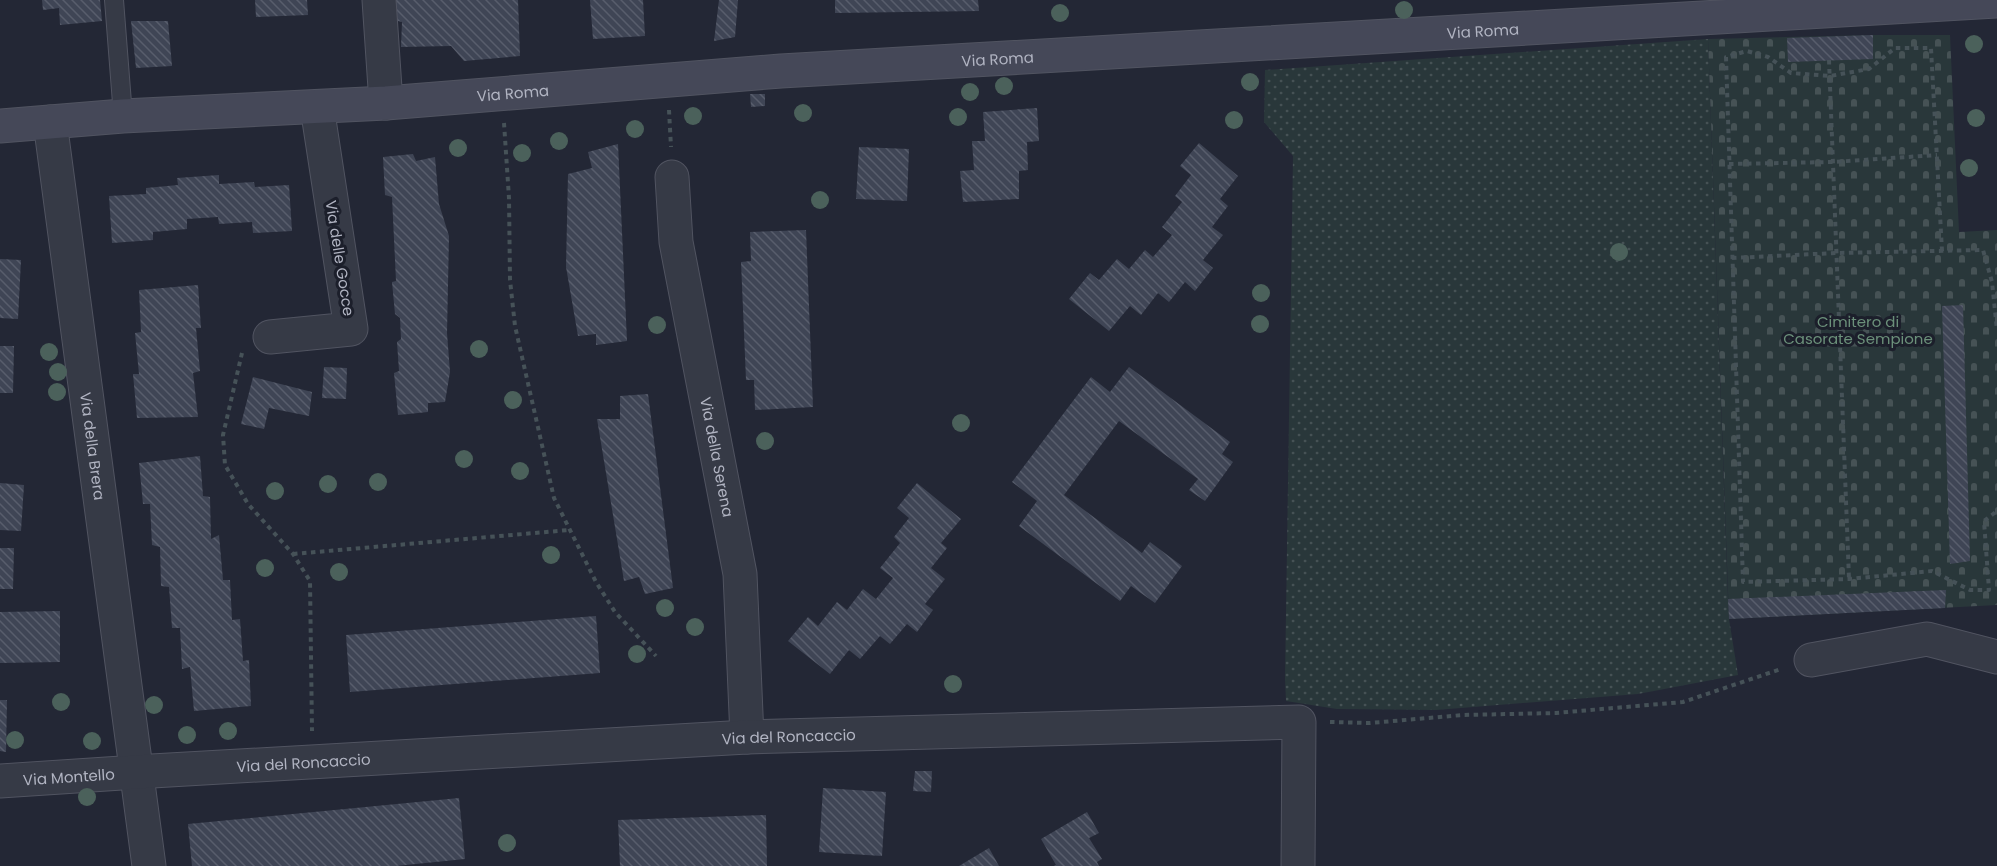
<svg xmlns="http://www.w3.org/2000/svg" width="1997" height="866" viewBox="0 0 1997 866" font-family="Poppins,sans-serif">
	<defs>
		<pattern id="grass-dots" width="8" height="8" patternUnits="userSpaceOnUse" patternTransform="scale(1.5)"><rect width="8" height="8" fill="#29373a"/><path d="M2 2h.1M6 6h.1" fill="none" stroke="#465255" stroke-width="1.8" stroke-linecap="round"/></pattern>
		<pattern id="cemetery-stones" width="16" height="16" patternUnits="userSpaceOnUse" patternTransform="scale(1.5)"><rect width="16" height="16" fill="#29373a"/><path d="M2 7V4a2 2 0 0 1 4 0v3zM10 15v-3a2 2 0 0 1 4 0v3z" fill="#465255"/></pattern>
		<pattern id="building-back-hatch" width="6" height="6" patternUnits="userSpaceOnUse" patternTransform="scale(1.5)"><rect width="6" height="6" fill="#3f4555"/><path d="M-1 5l2 2M0 0l6 6M5-1l2 2" fill="none" stroke="#585d6c"/></pattern>
	</defs>
	<rect width="100%" height="100%" fill="#232735"/>
	<polygon fill="url(#grass-dots)" points="1708,39 1728,599 1729,619 1738,675 1638,694 1436,710 1337,709 1286,701 1285,679 1293,156 1264,122 1265,70"/>
	<polygon fill="url(#cemetery-stones)" points="1873,35 1950,35 1959,232 1997,230 1997,605 1729,619 1708,39"/>
	<g fill="url(#building-back-hatch)">
		<polygon points="42,0 100,0 102,21 60,25 59,8 43,10"/>
		<polygon points="255,0 307,0 308,15 256,17"/>
		<polygon points="390,0 518,0 520,56 464,61 451,46 401,47 402,22 390,19"/>
		<polygon points="590,0 643,0 645,36 593,39"/>
		<polygon points="719,0 738,0 735,37 714,41"/>
		<polygon points="835,0 978,0 979,11 835,13"/>
		<polygon points="131,21 168,21 172,66 136,68"/>
		<polygon points="1873,35 1873,59 1788,62 1787,38"/>
		<polygon points="750,94 765,94 765,106 751,107"/>
		<polygon points="1037,108 1039,141 1027,142 1028,170 1019,171 1019,199 963,202 960,171 974,170 972,141 985,141 983,112"/>
		<polygon points="1199,143 1238,176 1220,199 1228,206 1212,227 1223,235 1203,260 1213,268 1195,291 1185,282 1169,302 1158,293 1141,315 1130,306 1109,331 1069,299 1090,273 1099,280 1117,259 1129,269 1145,250 1153,257 1172,235 1162,227 1182,202 1175,196 1191,175 1180,166"/>
		<polygon points="618,144 627,341 596,345 596,334 578,336 566,267 568,174 592,168 588,152"/>
		<polygon points="859,147 909,149 907,201 856,199"/>
		<polygon points="413,154 416,161 435,157 439,204 449,236 447,333 450,372 445,402 428,403 428,412 398,415 394,373 399,371 397,342 401,339 400,318 395,314 392,282 396,281 392,197 385,195 383,157"/>
		<polygon points="219,175 219,184 254,182 255,187 289,185 292,231 253,233 252,222 219,224 218,217 187,219 187,229 153,232 153,240 112,243 109,196 146,194 146,188 178,185 177,178"/>
		<polygon points="806,230 813,407 755,410 754,380 746,380 741,262 751,261 750,232"/>
		<polygon points="0,259 21,260 18,319 0,318"/>
		<polygon points="198,285 201,328 196,328 200,371 193,373 198,417 137,418 133,374 139,374 135,333 141,332 139,290"/>
		<polygon points="1963,305 1970,561 1950,564 1942,306"/>
		<polygon points="0,346 14,346 13,393 0,393"/>
		<polygon points="324,367 347,368 346,399 322,398"/>
		<polygon points="1129,367 1230,442 1222,454 1233,462 1205,501 1189,490 1198,479 1119,421 1064,495 1142,553 1150,542 1182,566 1155,603 1131,586 1120,601 1019,526 1037,501 1012,482 1091,377 1110,392"/>
		<polygon points="253,377 312,392 309,416 269,408 264,429 241,424"/>
		<polygon points="648,394 673,588 645,594 639,577 624,581 597,419 620,419 620,396"/>
		<polygon points="200,456 203,496 210,497 211,539 219,535 223,580 230,580 232,620 240,619 243,661 249,660 251,706 194,711 190,667 182,669 180,628 172,628 169,587 161,586 160,547 152,545 150,504 143,504 139,463"/>
		<polygon points="0,483 24,485 21,531 0,530"/>
		<polygon points="917,483 961,519 941,543 947,548 931,568 945,579 925,604 933,610 917,632 907,624 890,644 880,636 860,659 849,650 830,674 788,641 808,617 818,626 837,602 847,610 863,589 876,599 893,578 880,568 900,543 894,537 909,518 897,508"/>
		<polygon points="0,548 14,548 13,589 0,589"/>
		<polygon points="1946,590 1945,608 1729,619 1728,599"/>
		<polygon points="60,611 60,662 0,663 0,612"/>
		<polygon points="596,616 600,673 350,692 346,635"/>
		<polygon points="0,700 7,700 6,752 0,751"/>
		<polygon points="915,771 932,771 931,792 913,791"/>
		<polygon points="823,788 886,792 882,856 819,852"/>
		<polygon points="459,798 465,859 396,866 192,866 188,824"/>
		<polygon points="1087,812 1099,833 1089,838 1102,859 1097,862 1099,866 1054,866 1056,865 1041,839"/>
		<polygon points="766,815 767,866 620,866 618,820"/>
		<polygon points="989,848 999,866 959,866"/>
	</g>
	<g fill="none" stroke-linecap="round" stroke-linejoin="round">
		<defs>
			<polyline id="lane" points="114,0 123,116"/>
			<g id="street">
				<polyline points="379,0 386,103"/>
				<path id="s1" d="M 50,122 L 149,866"/>
				<path id="s2" d="M 672,177 L 676,242 L 740,574 L 747,737"/>
				<polyline points="270,337 351,329 317,107"/>
				<polyline points="1811,660 1927,639 1997,657"/>
				<path id="s3" d="M 0,781 L 152,771 L 747,737 L 1299,722 L 1298,866"/>
			</g>
			<g id="secondary">
				<path id="s4" d="M 0,126 L 123,116 L 386,103 L 781,71 L 1997,1"/>
			</g>
		</defs>
		<use href="#lane" stroke="#515461" stroke-width="20"/>
		<use href="#street" stroke="#515461" stroke-width="35"/>
		<use href="#secondary" stroke="#515461" stroke-width="35"/>
		<g stroke="#465258" stroke-width="4" stroke-dasharray="4.5 4.5" stroke-linecap="butt">
			<polyline points="1829,60 1849,579"/>
			<polyline points="669,110 671,147"/>
			<polyline points="504,123 509,198 510,280 515,326 554,498 596,582 615,612 656,656"/>
			<polyline points="1729,164 1833,162 1937,155"/>
			<polyline points="1942,251 1931,48 1895,48 1869,69 1830,76 1791,73 1768,57 1747,51 1726,57 1743,582 1849,579 1932,571 1970,590 1989,590 1984,521 1997,511"/>
			<polyline points="1732,258 1836,253 1983,250 1992,282 1997,330"/>
			<polyline points="242,353 223,435 225,465 248,504 293,554 310,581 312,731"/>
			<polyline points="293,554 569,530"/>
			<polyline points="1330,722 1370,723 1463,715 1556,713 1683,702 1781,669"/>
		</g>
		<use href="#lane" stroke="#363a46" stroke-width="18"/>
		<use href="#street" stroke="#363a46" stroke-width="33"/>
		<use href="#secondary" stroke="#454858" stroke-width="33"/>
	</g>
	<g fill="#4b615b">
		<circle cx="1404" cy="10" r="9"/>
		<circle cx="1060" cy="13" r="9"/>
		<circle cx="1974" cy="44" r="9"/>
		<circle cx="1250" cy="82" r="9"/>
		<circle cx="1004" cy="86" r="9"/>
		<circle cx="970" cy="92" r="9"/>
		<circle cx="803" cy="113" r="9"/>
		<circle cx="693" cy="116" r="9"/>
		<circle cx="958" cy="117" r="9"/>
		<circle cx="1976" cy="118" r="9"/>
		<circle cx="1234" cy="120" r="9"/>
		<circle cx="635" cy="129" r="9"/>
		<circle cx="559" cy="141" r="9"/>
		<circle cx="458" cy="148" r="9"/>
		<circle cx="522" cy="153" r="9"/>
		<circle cx="1969" cy="168" r="9"/>
		<circle cx="820" cy="200" r="9"/>
		<circle cx="1619" cy="252" r="9"/>
		<circle cx="1261" cy="293" r="9"/>
		<circle cx="1260" cy="324" r="9"/>
		<circle cx="657" cy="325" r="9"/>
		<circle cx="479" cy="349" r="9"/>
		<circle cx="49" cy="352" r="9"/>
		<circle cx="58" cy="372" r="9"/>
		<circle cx="57" cy="392" r="9"/>
		<circle cx="513" cy="400" r="9"/>
		<circle cx="961" cy="423" r="9"/>
		<circle cx="765" cy="441" r="9"/>
		<circle cx="464" cy="459" r="9"/>
		<circle cx="520" cy="471" r="9"/>
		<circle cx="378" cy="482" r="9"/>
		<circle cx="328" cy="484" r="9"/>
		<circle cx="275" cy="491" r="9"/>
		<circle cx="551" cy="555" r="9"/>
		<circle cx="265" cy="568" r="9"/>
		<circle cx="339" cy="572" r="9"/>
		<circle cx="665" cy="608" r="9"/>
		<circle cx="695" cy="627" r="9"/>
		<circle cx="637" cy="654" r="9"/>
		<circle cx="953" cy="684" r="9"/>
		<circle cx="61" cy="702" r="9"/>
		<circle cx="154" cy="705" r="9"/>
		<circle cx="228" cy="731" r="9"/>
		<circle cx="187" cy="735" r="9"/>
		<circle cx="15" cy="740" r="9"/>
		<circle cx="92" cy="741" r="9"/>
		<circle cx="87" cy="797" r="9"/>
		<circle cx="507" cy="843" r="9"/>
	</g>
	<g text-anchor="middle" dominant-baseline="central" stroke-width="6" stroke-linejoin="round" paint-order="stroke">
		<g font-size="15" fill="#b1b4c2" stroke="#1c1f2b">
			<text stroke="none"><textPath href="#s4" startOffset="1486">Via Roma</textPath></text>
			<text stroke="none"><textPath href="#s4" startOffset="1000">Via Roma</textPath></text>
			<text stroke="none"><textPath href="#s4" startOffset="514">Via Roma</textPath></text>
			<text transform="translate(340 258) rotate(81)">Via delle Gocce</text>
			<text stroke="none"><textPath href="#s1" startOffset="327">Via della Brera</textPath></text>
			<text stroke="none"><textPath href="#s2" startOffset="284">Via della Serena</textPath></text>
			<text stroke="none"><textPath href="#s3" startOffset="790">Via del Roncaccio</textPath></text>
			<text stroke="none"><textPath href="#s3" startOffset="304">Via del Roncaccio</textPath></text>
			<text stroke="none"><textPath href="#s3" startOffset="69">Via Montello</textPath></text>
		</g>
		<g font-size="15" fill="#6b907a" stroke="#1c1f2b">
			<text x="1858" y="321">Cimitero di<tspan x="1858" dy="17">Casorate Sempione</tspan></text>
		</g>
	</g>
</svg>
